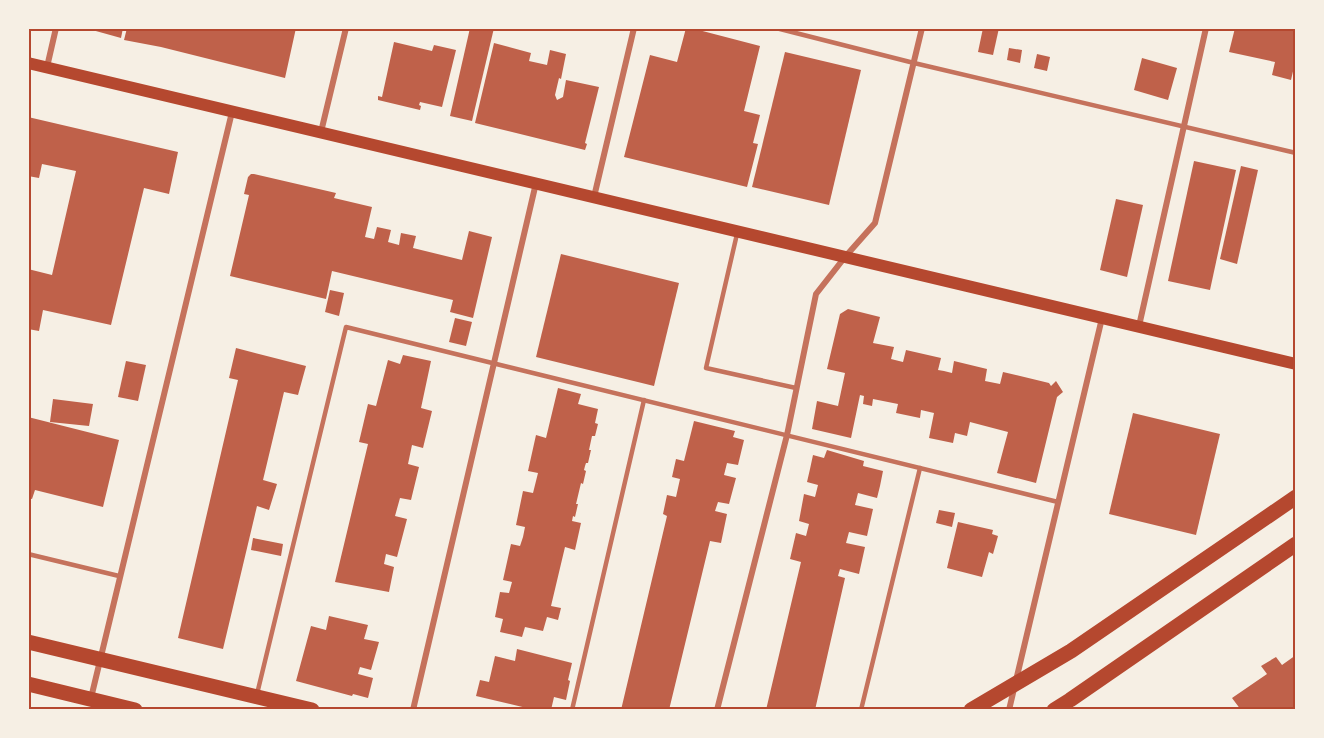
<svg xmlns="http://www.w3.org/2000/svg" width="1324" height="738" viewBox="0 0 1324 738" font-family="Helvetica,sans-serif">
	<rect width="100%" height="100%" fill="#f6efe4"/>
	<g fill="#bf614a">
		<polygon points="85,28 123,28 121,38"/>
		<polygon points="127,28 296,28 285,78 161,47 124,40"/>
		<polygon points="470,28 494,28 472,121 450,116"/>
		<polygon points="686,28 691,28 760,46 744,111 760,115 753,143 758,144 747,187 624,157 650,55 677,62"/>
		<polygon points="983,28 999,28 993,55 978,52"/>
		<polygon points="1235,28 1296,28 1296,67 1294,67 1291,80 1272,75 1275,62 1229,52"/>
		<polygon points="394,42 432,51 434,45 456,50 442,107 420,102 419,105 421,106 420,110 378,100 378,96 382,97"/>
		<polygon points="494,43 531,53 529,61 547,65 550,50 566,54 561,79 559,78 555,95 557,100 563,97 566,80 599,87 585,143 587,144 585,150 475,123"/>
		<polygon points="1009,48 1022,50 1020,63 1007,60"/>
		<polygon points="785,52 861,70 829,205 752,187"/>
		<polygon points="1037,54 1050,57 1047,71 1034,68"/>
		<polygon points="1142,58 1177,68 1168,100 1134,90"/>
		<polygon points="28,117 178,152 169,194 144,188 111,325 43,310 39,331 28,329 28,269 52,275 76,171 42,164 39,178 28,176"/>
		<polygon points="1194,161 1236,170 1210,290 1168,281"/>
		<polygon points="1241,166 1258,170 1237,264 1220,259"/>
		<polygon points="251,174 254,174 336,193 334,198 372,207 365,237 374,239 377,227 391,230 388,242 399,245 401,233 416,236 413,248 462,260 469,231 492,237 473,318 450,312 453,300 332,271 326,299 230,276 249,195 244,194 248,177"/>
		<polygon points="1116,199 1143,205 1127,277 1100,270"/>
		<polygon points="561,254 679,283 654,386 536,357"/>
		<polygon points="330,290 344,293 339,316 325,312"/>
		<polygon points="848,309 880,317 873,343 894,347 891,359 903,362 906,350 941,358 938,370 944,371 952,373 954,361 987,369 985,381 1000,384 1003,372 1049,383 1051,386 1056,381 1063,392 1057,397 1036,483 997,473 1008,432 970,422 967,436 955,433 953,443 929,438 934,413 921,410 920,418 896,413 898,404 873,399 872,406 863,404 864,396 860,395 851,438 812,429 817,401 838,406 845,373 827,369 840,314"/>
		<polygon points="455,318 472,322 466,346 449,342"/>
		<polygon points="236,348 306,366 298,395 284,392 263,480 277,484 269,510 257,506 223,649 178,638 238,380 229,378"/>
		<polygon points="403,355 431,361 421,408 432,411 423,448 412,445 408,464 419,467 411,500 400,498 395,516 407,519 397,557 386,554 384,564 394,567 389,592 335,582 368,444 359,442 368,404 376,406 388,360 400,364"/>
		<polygon points="126,361 146,365 138,401 118,397"/>
		<polygon points="558,388 581,394 578,404 598,409 595,423 598,424 595,436 592,436 589,450 591,450 588,463 586,463 585,466 584,470 586,471 583,484 581,483 576,504 578,504 575,517 573,516 572,521 581,523 575,550 565,547 551,606 561,608 558,620 547,617 543,631 525,627 522,637 500,632 503,619 495,617 500,592 509,593 512,582 503,580 511,544 520,546 523,537 525,527 516,525 523,491 533,493 538,473 528,471 536,435 546,438"/>
		<polygon points="53,399 93,404 89,426 50,422"/>
		<polygon points="1133,413 1220,434 1196,535 1109,514"/>
		<polygon points="28,417 119,440 103,507 35,490 32,499 28,498"/>
		<polygon points="694,421 735,431 733,437 744,440 738,465 727,463 724,475 736,478 729,504 718,502 715,511 727,514 721,543 710,541 669,710 621,710 667,516 663,514 667,495 676,497 680,479 672,477 676,459 684,461"/>
		<polygon points="827,450 864,461 863,466 883,471 880,486 877,498 858,493 855,505 873,509 867,536 849,532 846,543 865,547 859,574 840,569 838,576 845,578 815,710 766,710 801,562 790,559 796,533 806,536 809,524 799,521 804,494 815,497 818,485 807,482 810,469 813,455 824,458"/>
		<polygon points="939,510 955,513 952,527 936,523"/>
		<polygon points="958,522 993,530 992,534 998,536 993,554 989,552 982,577 947,568"/>
		<polygon points="253,538 283,544 281,556 251,550"/>
		<polygon points="329,616 368,625 364,639 379,642 371,670 360,667 358,674 373,678 368,698 353,694 352,696 296,681 311,626 326,630"/>
		<polygon points="517,649 572,663 568,680 570,681 566,700 554,697 551,710 535,710 476,696 480,680 489,682 495,656 515,661"/>
		<polygon points="1296,655 1295,710 1241,710 1232,698 1267,674 1261,666 1276,657 1282,665"/>
	</g>
	<g fill="none" stroke-linecap="round" stroke-linejoin="round">
		<g stroke="#c5725c" stroke-width="4.5">
			<polyline points="776,28 914,63 1296,153"/>
			<polyline points="737,234 706,368 796,388"/>
			<polyline points="28,554 119,576"/>
			<polyline points="257,694 346,327 1058,502"/>
			<polyline points="572,710 644,400"/>
			<polyline points="861,710 920,468"/>
		</g>
		<g stroke="#c5725c" stroke-width="6">
			<polyline points="47,67 56,28"/>
			<polyline points="321,132 346,28"/>
			<polyline points="594,197 634,28"/>
			<polyline points="1139,326 1206,28"/>
			<polyline points="91,698 232,112"/>
			<polyline points="413,710 536,183"/>
			<polyline points="717,710 787,435 816,294 845,257 875,223 922,28"/>
			<polyline points="1009,710 1102,318"/>
		</g>
		<polyline stroke="#b5482f" stroke-width="12" points="28,63 1296,364"/>
		<g stroke="#b5482f" stroke-width="15">
			<polyline points="28,642 312,710"/>
			<polyline points="28,684 135,710"/>
			<polyline points="971,710 1071,651 1296,497"/>
			<polyline points="1054,710 1070,700 1296,544"/>
		</g>
	</g>
	<rect width="1324" height="738" fill="none" stroke="#f6efe4" stroke-width="60"/>
	<rect x="30" y="30" width="1264" height="678" fill="none" stroke="#b5482f" stroke-width="2"/>
</svg>
